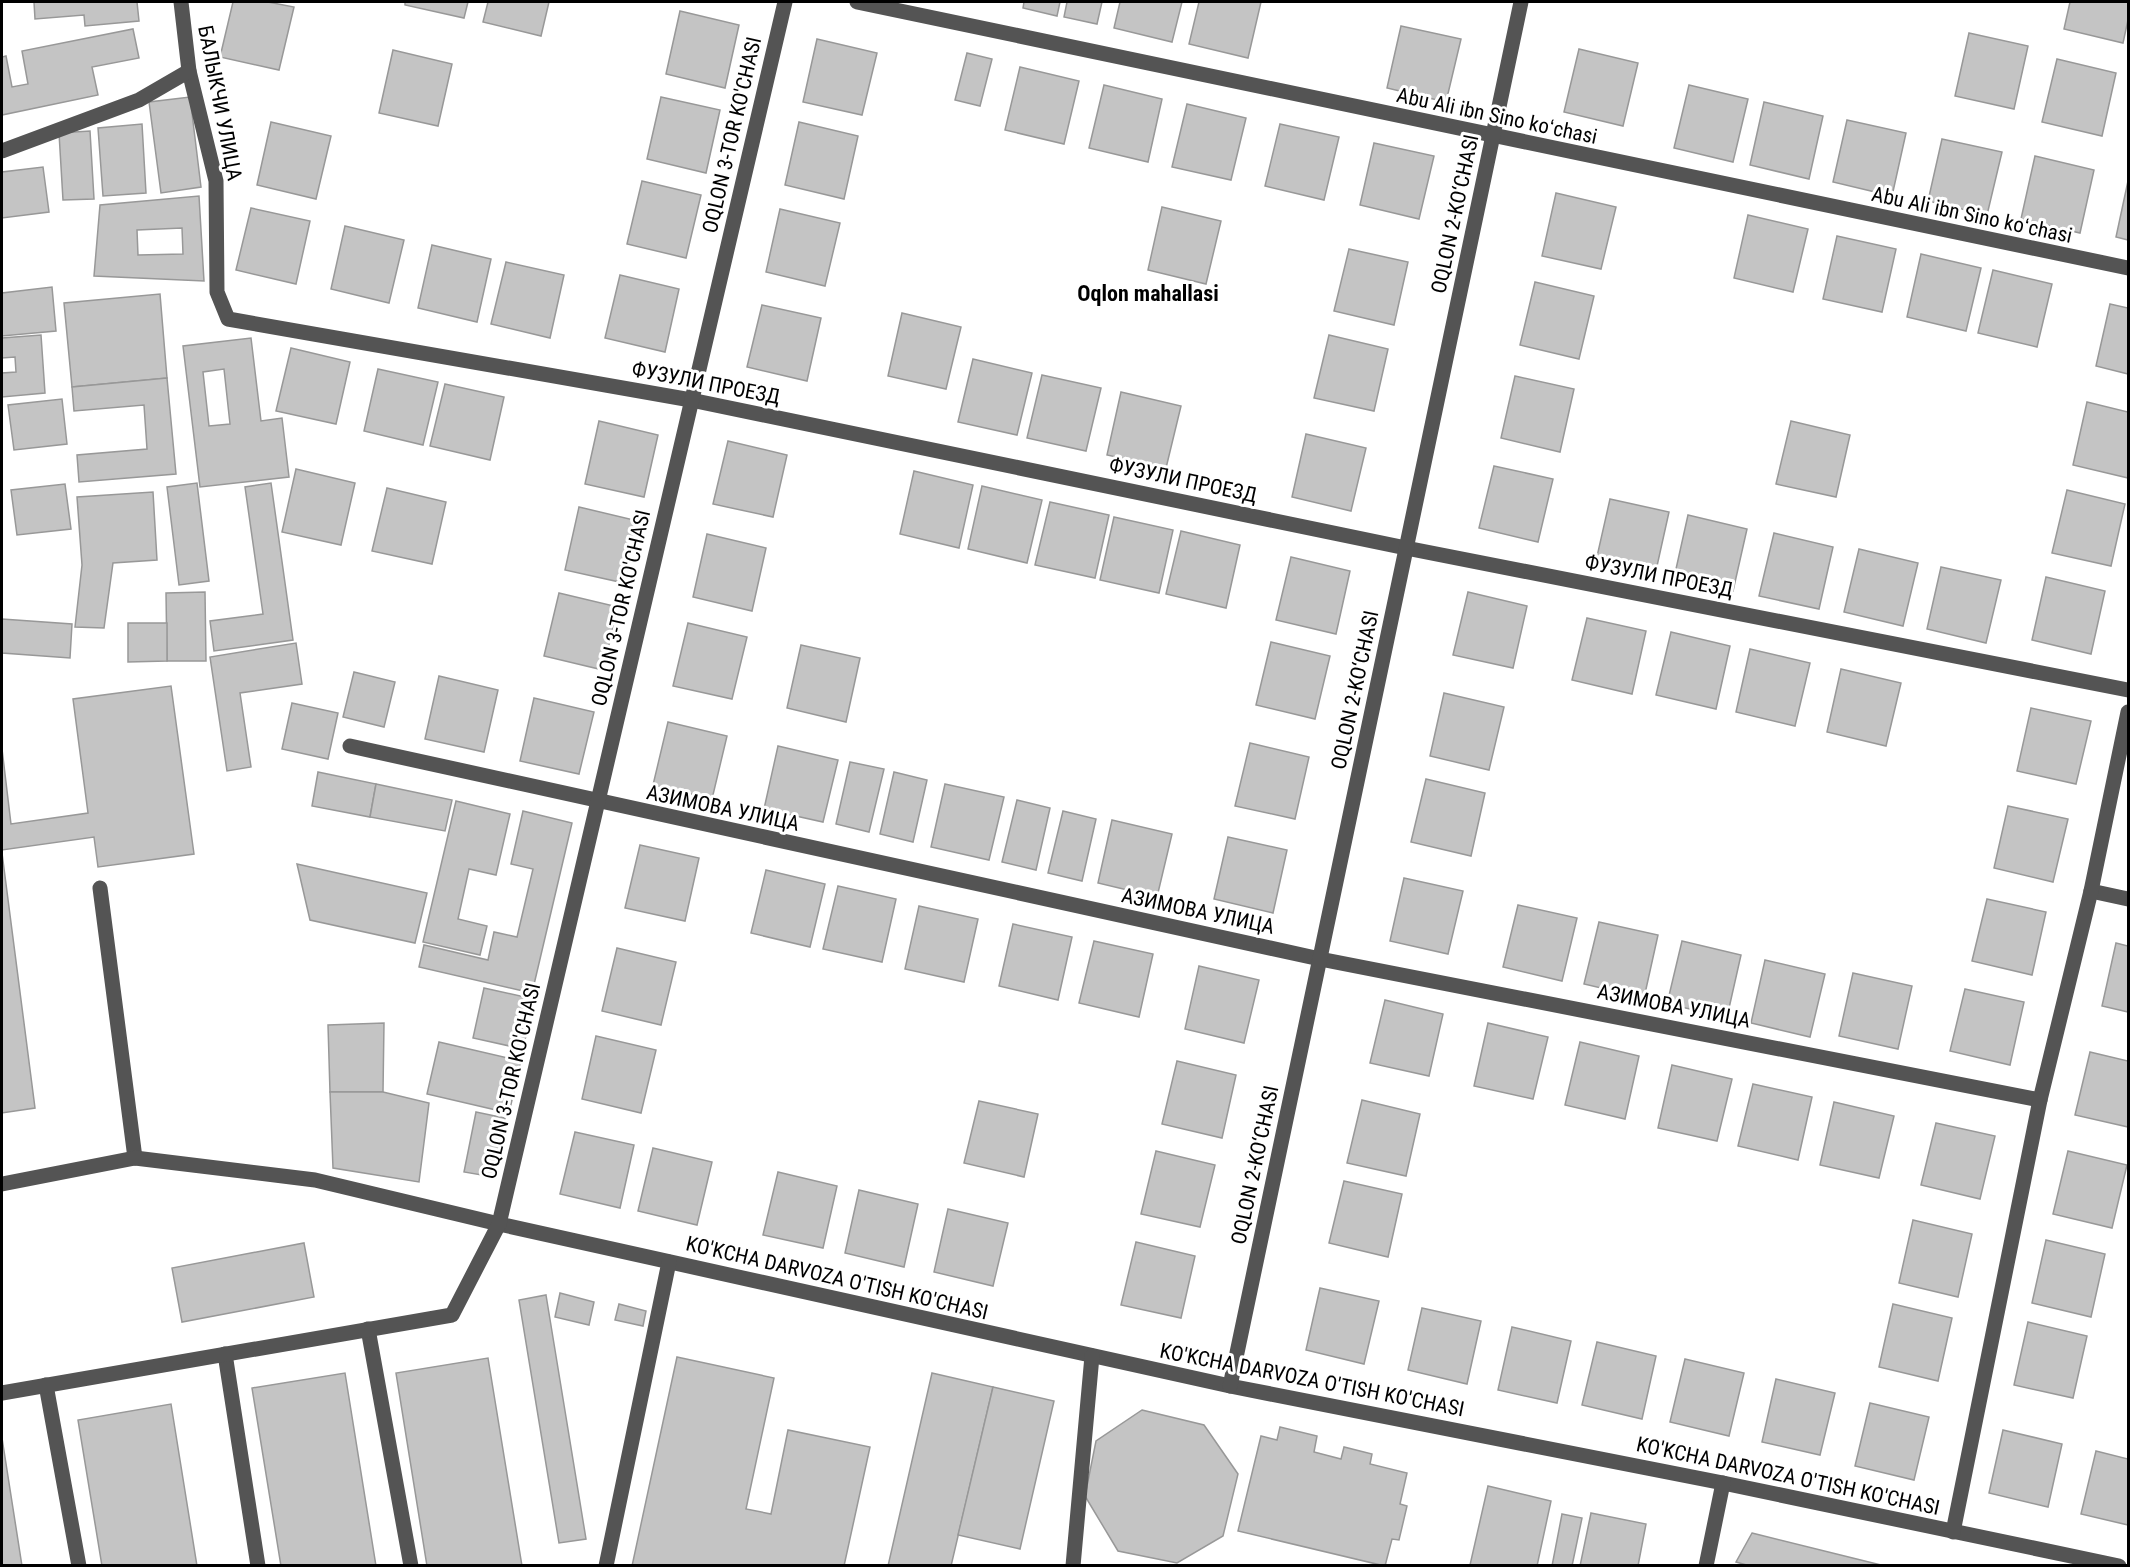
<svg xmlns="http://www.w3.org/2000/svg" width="2130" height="1567" viewBox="0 0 2130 1567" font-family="'Roboto Condensed',sans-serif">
	<rect width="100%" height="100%" fill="#fff"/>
	<g fill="#c4c4c4" stroke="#989898" stroke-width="1.5" fill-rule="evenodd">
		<polygon points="34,2 137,2 139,21 85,26 84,15 35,19"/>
		<polygon points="233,2 268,2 294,7 279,70 220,57"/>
		<polygon points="405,2 468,2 464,18 405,5"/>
		<polygon points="488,2 549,2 541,36 483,22"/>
		<polygon points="1024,2 1060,2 1057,16 1023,8"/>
		<polygon points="1067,2 1102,2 1097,24 1064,17"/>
		<polygon points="1120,2 1182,2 1172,42 1114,28"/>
		<polygon points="1199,2 1261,2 1248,58 1189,44"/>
		<polygon points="2070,2 2128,2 2128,20 2123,43 2064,29"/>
		<polygon points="680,11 739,25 725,88 666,74"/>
		<polygon points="1401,26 1461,39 1446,102 1387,88"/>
		<polygon points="133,29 139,58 92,67 98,95 2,115 2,57 6,56 12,87 28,84 22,51"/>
		<polygon points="1969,33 2028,46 2014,109 1955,96"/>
		<polygon points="817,39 877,53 862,115 803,102"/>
		<polygon points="1579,49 1638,63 1623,126 1564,112"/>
		<polygon points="393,50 452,64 438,126 379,113"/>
		<polygon points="967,53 992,59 980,106 955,100"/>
		<polygon points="2057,59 2116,73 2102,136 2042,122"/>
		<polygon points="1020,67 1079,81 1064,144 1005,130"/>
		<polygon points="1104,85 1162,99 1148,162 1089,148"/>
		<polygon points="1689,85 1748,99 1733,162 1674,148"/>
		<polygon points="190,97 201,187 161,193 149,102"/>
		<polygon points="661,97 720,110 706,173 647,159"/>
		<polygon points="1764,102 1823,116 1809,179 1750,165"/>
		<polygon points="1187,104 1246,118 1231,180 1172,167"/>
		<polygon points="1847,120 1906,133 1892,196 1833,182"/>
		<polygon points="271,122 331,136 316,199 257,185"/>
		<polygon points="799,122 858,136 844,199 785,185"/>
		<polygon points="142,124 146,193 103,196 98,128"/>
		<polygon points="1280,124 1339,137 1324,200 1265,186"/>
		<polygon points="90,131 94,199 63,200 59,133"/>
		<polygon points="1942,139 2002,152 1987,215 1928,201"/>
		<polygon points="1374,143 1434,156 1419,219 1360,205"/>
		<polygon points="2035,156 2094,170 2080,233 2021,219"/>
		<polygon points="43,167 49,212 2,218 2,172"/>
		<polygon points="642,181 701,195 686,258 627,244"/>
		<polygon points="2128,181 2128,240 2116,237"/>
		<polygon points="1556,193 1616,207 1601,269 1542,256"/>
		<path d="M 199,196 L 204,281 L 94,276 L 100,205 ZM 182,228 L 183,254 L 138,255 L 137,230 Z"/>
		<polygon points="1162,207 1221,221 1206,284 1148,270"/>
		<polygon points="251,208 310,221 296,284 236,270"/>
		<polygon points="780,209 840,223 825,286 766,272"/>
		<polygon points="1748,215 1808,229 1793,292 1734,278"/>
		<polygon points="345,226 404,240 389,303 331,289"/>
		<polygon points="1837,236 1896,249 1882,312 1823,299"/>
		<polygon points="432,245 491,259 477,322 418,308"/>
		<polygon points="1349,249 1408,262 1394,325 1334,311"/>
		<polygon points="1921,254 1981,268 1966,331 1907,317"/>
		<polygon points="506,262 564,275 550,338 491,324"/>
		<polygon points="1993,270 2052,284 2037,347 1978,333"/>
		<polygon points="620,275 679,289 665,352 605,338"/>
		<polygon points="1535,282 1594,296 1579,359 1520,345"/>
		<polygon points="52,287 56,331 2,336 2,293"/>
		<polygon points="160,294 167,378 72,387 64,303"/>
		<polygon points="2110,304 2128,308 2128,374 2096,366"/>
		<polygon points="762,305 821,318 807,381 747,367"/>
		<polygon points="902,313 961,327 946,389 888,376"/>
		<polygon points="41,335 45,393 2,397 2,373 16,372 15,357 2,358 2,338"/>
		<polygon points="1329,335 1388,349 1374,411 1314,398"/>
		<path d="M 251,338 L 261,421 L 282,418 L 289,477 L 200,487 L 183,346 ZM 224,369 L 230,424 L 209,426 L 203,372 Z"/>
		<polygon points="291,348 350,362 336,424 276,411"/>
		<polygon points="973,359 1032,373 1017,435 958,422"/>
		<polygon points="378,369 438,382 423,445 364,431"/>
		<polygon points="1042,375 1101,388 1086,451 1027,438"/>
		<polygon points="1515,376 1574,389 1560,452 1501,438"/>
		<polygon points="167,378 176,474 79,482 77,455 147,449 144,405 74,411 72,387"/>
		<polygon points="445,384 504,397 490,460 430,446"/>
		<polygon points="1121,392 1181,406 1166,468 1107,455"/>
		<polygon points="62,399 67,444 14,450 8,405"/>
		<polygon points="2087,402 2128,412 2128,478 2073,465"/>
		<polygon points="599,421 658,435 644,497 585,484"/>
		<polygon points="1791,421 1850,435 1836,497 1776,484"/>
		<polygon points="1306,434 1366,448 1351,511 1292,497"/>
		<polygon points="728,441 787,455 773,517 713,504"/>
		<polygon points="1494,466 1553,479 1538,542 1479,528"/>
		<polygon points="296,469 355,483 341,545 282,532"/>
		<polygon points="914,471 973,485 959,548 900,534"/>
		<polygon points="197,483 209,581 179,585 167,487"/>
		<polygon points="271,483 293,640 214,651 210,621 263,614 245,487"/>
		<polygon points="65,484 71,529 17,535 11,490"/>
		<polygon points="982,486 1042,500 1027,563 968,549"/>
		<polygon points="387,488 446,502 432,564 372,551"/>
		<polygon points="2067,490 2125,504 2111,566 2052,553"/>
		<polygon points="153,492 157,560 113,563 104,628 75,627 82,565 77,497"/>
		<polygon points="1610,499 1669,512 1655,575 1596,561"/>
		<polygon points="1050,502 1109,515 1095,578 1035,565"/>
		<polygon points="579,507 638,521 624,583 565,570"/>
		<polygon points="1688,515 1747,529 1733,591 1674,578"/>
		<polygon points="1114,517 1173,530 1159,593 1100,580"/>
		<polygon points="1181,531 1240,545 1226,608 1166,594"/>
		<polygon points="1774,533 1833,547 1819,609 1759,596"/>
		<polygon points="707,534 766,548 752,611 693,597"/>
		<polygon points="1859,549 1918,563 1903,626 1844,612"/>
		<polygon points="1291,557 1350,571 1336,634 1276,620"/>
		<polygon points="1941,567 2001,580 1986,643 1927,629"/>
		<polygon points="2046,577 2105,591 2091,654 2032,640"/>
		<polygon points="205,592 206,661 167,661 166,593"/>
		<polygon points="1468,592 1527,606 1513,668 1453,655"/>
		<polygon points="559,593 618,607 603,670 544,656"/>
		<polygon points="1587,618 1646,631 1632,694 1572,680"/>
		<polygon points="2,619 72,624 70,658 2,653"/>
		<polygon points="128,623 167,623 167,661 128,662"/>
		<polygon points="688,623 747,637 732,699 673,686"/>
		<polygon points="1671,632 1730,646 1716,709 1656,695"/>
		<polygon points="1271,642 1330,656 1315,719 1256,705"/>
		<polygon points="296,643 302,684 240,693 251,767 227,771 210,657"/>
		<polygon points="801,645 860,658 846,722 787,708"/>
		<polygon points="1750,649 1810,663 1795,726 1736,712"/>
		<polygon points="1841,669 1901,683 1886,746 1827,732"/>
		<polygon points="354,672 395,682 384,727 343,717"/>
		<polygon points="439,676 498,690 484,752 425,739"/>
		<polygon points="171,686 194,854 98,867 94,837 2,850 2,749 11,824 88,813 73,699"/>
		<polygon points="1444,693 1504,707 1489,770 1430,756"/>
		<polygon points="534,698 594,712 579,774 520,761"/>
		<polygon points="292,703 338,713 328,759 282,749"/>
		<polygon points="2031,708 2091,721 2076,784 2017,771"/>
		<polygon points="668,722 727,736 712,799 653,785"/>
		<polygon points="1250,743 1309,757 1295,819 1235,806"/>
		<polygon points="778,746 838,760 823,822 764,809"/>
		<polygon points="850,762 884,769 869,832 836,824"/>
		<polygon points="318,772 376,784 370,817 312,806"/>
		<polygon points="894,772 927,780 913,842 880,834"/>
		<polygon points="1426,779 1485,793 1471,856 1411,842"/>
		<polygon points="376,784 452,800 445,831 370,817"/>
		<polygon points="945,784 1004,797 989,860 931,847"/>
		<polygon points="1017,800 1050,808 1036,870 1002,862"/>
		<polygon points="456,801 510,814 496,875 469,869 458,919 487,926 480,955 423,942"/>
		<polygon points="2008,806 2068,819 2053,882 1994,868"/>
		<polygon points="523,811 572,823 532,993 419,967 424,945 488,960 494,932 517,937 533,869 511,864"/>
		<polygon points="1063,811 1096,819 1082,881 1048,873"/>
		<polygon points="1112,820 1172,834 1157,897 1098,883"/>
		<polygon points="1228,837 1287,850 1273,913 1214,899"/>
		<polygon points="640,845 699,858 685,921 625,908"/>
		<polygon points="2,853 35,1108 2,1113"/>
		<polygon points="297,864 427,893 415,943 310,920"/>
		<polygon points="766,870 825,884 810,947 751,933"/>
		<polygon points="1404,878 1463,891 1448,954 1390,941"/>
		<polygon points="838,886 896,899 882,962 823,949"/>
		<polygon points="1987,899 2046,912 2032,975 1972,961"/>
		<polygon points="1518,905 1577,918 1562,981 1503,967"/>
		<polygon points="919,906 978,919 964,982 905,969"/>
		<polygon points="1599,922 1658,935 1644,998 1584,984"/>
		<polygon points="1013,924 1072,937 1058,1000 999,986"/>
		<polygon points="1094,941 1153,954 1139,1017 1079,1003"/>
		<polygon points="1682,941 1741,955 1727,1017 1667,1004"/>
		<polygon points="2116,943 2128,946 2128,1012 2102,1006"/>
		<polygon points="617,948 676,962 661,1025 602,1011"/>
		<polygon points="1765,960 1825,974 1810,1037 1751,1023"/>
		<polygon points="1199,966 1259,980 1244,1043 1185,1029"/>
		<polygon points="1853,973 1912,986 1898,1049 1839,1036"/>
		<polygon points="484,988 534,999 523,1049 473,1038"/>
		<polygon points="1965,989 2024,1002 2010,1065 1950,1051"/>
		<polygon points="1385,1000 1443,1014 1429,1076 1370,1063"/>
		<polygon points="384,1023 383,1092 330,1092 328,1025"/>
		<polygon points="1488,1023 1548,1037 1533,1099 1474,1086"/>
		<polygon points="596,1036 656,1050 641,1113 582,1099"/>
		<polygon points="439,1042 521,1061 509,1113 427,1094"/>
		<polygon points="1580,1042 1639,1056 1625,1119 1565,1105"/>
		<polygon points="2090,1052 2128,1061 2128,1127 2075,1115"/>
		<polygon points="1177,1061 1236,1075 1222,1138 1162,1124"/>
		<polygon points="1672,1065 1732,1079 1717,1141 1658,1128"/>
		<polygon points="1753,1084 1812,1097 1798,1160 1738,1146"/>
		<polygon points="330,1092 383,1092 429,1103 419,1182 333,1168"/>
		<polygon points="1362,1100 1420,1114 1406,1176 1347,1163"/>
		<polygon points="979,1101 1038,1114 1024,1177 964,1163"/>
		<polygon points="1834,1102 1894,1116 1879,1178 1820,1165"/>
		<polygon points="476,1112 505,1118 493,1177 464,1172"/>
		<polygon points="1936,1123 1995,1136 1980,1199 1921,1185"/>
		<polygon points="575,1132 634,1145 620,1208 560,1194"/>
		<polygon points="653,1148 712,1162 697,1225 638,1211"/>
		<polygon points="1156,1151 1215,1165 1200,1227 1141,1214"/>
		<polygon points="2068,1151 2127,1165 2112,1228 2053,1214"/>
		<polygon points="778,1172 837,1186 823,1248 763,1235"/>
		<polygon points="1344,1181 1402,1194 1388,1257 1329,1243"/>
		<polygon points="859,1190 918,1204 904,1267 845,1253"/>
		<polygon points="948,1209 1008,1223 993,1286 934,1272"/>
		<polygon points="1913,1220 1972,1234 1958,1297 1899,1283"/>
		<polygon points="2046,1240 2105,1254 2091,1317 2032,1303"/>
		<polygon points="1136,1242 1195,1256 1181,1318 1121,1305"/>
		<polygon points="304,1243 314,1297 182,1322 172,1268"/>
		<polygon points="1320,1288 1379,1301 1364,1364 1306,1350"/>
		<polygon points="560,1293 594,1302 589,1325 555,1317"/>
		<polygon points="546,1295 586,1539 559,1543 519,1300"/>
		<polygon points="619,1304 646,1311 643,1326 615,1320"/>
		<polygon points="1893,1304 1952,1318 1938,1381 1879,1367"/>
		<polygon points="1422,1308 1481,1321 1467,1384 1408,1370"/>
		<polygon points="2028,1322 2087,1336 2073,1398 2014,1385"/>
		<polygon points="1512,1327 1571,1341 1557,1403 1498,1390"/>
		<polygon points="1597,1342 1656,1356 1642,1419 1582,1405"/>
		<polygon points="677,1357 774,1378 746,1509 771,1514 788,1430 870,1447 844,1566 632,1566"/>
		<polygon points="488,1358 522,1566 427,1566 396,1373"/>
		<polygon points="1685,1359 1744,1373 1729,1436 1670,1422"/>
		<polygon points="345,1373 376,1566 281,1566 252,1388"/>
		<polygon points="932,1373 993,1387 951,1566 888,1566"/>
		<polygon points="1776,1379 1835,1393 1820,1455 1762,1442"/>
		<polygon points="993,1387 1054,1401 1020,1549 958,1535"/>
		<polygon points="1870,1403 1929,1417 1914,1480 1855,1466"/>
		<polygon points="171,1404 197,1566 102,1566 78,1420"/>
		<polygon points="1142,1410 1204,1425 1238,1474 1223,1536 1177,1563 1118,1551 1085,1496 1096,1441"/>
		<polygon points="1280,1427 1317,1436 1314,1452 1341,1459 1344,1447 1372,1454 1370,1464 1407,1473 1400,1504 1407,1506 1399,1540 1392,1539 1385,1566 1238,1531 1261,1436 1277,1440"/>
		<polygon points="2003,1430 2062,1444 2048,1507 1989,1493"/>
		<polygon points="2,1438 22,1566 2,1566"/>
		<polygon points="2096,1451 2128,1459 2128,1525 2081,1514"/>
		<polygon points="1488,1486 1551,1501 1537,1566 1470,1565"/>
		<polygon points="1591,1513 1646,1524 1638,1566 1580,1566"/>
		<polygon points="1562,1514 1582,1518 1572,1566 1552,1566"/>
		<polygon points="1752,1533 1885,1566 1750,1566 1736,1562"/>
	</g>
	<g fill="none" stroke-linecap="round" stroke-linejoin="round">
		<g stroke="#545454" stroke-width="15">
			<polyline points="181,2 189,71 216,181 217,292 228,319 691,400 1406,548 2128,690"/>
			<polyline points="857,2 2128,268"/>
			<polyline points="2,151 139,100 189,71"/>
			<polyline points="350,746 1320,959 2040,1100"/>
			<polyline points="100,888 135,1158"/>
			<polyline points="2091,891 2128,899"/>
			<polyline points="2,1184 135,1158 315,1180 499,1224 1230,1386 1723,1483 2119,1566"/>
			<polyline points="368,1329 411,1566"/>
			<polyline points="225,1354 258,1566"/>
			<polyline points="46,1385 79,1566"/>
			<polyline points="1230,1386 1521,2"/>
			<polyline points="2,1393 452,1315 499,1224 785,2"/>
			<polyline points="1953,1532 2040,1100 2091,891 2128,712"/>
			<polyline points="606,1566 669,1262"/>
			<polyline points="1073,1566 1092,1356"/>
			<polyline points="1706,1566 1723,1483"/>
		</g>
	</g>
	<g text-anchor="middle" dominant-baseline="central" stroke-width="6" stroke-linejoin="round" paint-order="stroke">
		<g font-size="21" fill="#000" stroke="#fff">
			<text transform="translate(220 103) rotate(79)">БАЛЫКЧИ УЛИЦА</text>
			<text transform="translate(1497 116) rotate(12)">Abu Ali ibn Sino koʻchasi</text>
			<text transform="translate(732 135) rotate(-77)">OQLON 3-TOR KO'CHASI</text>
			<text transform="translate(1455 214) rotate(-78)">OQLON 2-KO‘CHASI</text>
			<text transform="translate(1972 215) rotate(12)">Abu Ali ibn Sino koʻchasi</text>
			<text transform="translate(706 383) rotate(11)">ФУЗУЛИ ПРОЕЗД</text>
			<text transform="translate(1183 480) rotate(12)">ФУЗУЛИ ПРОЕЗД</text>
			<text transform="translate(1659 576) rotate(11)">ФУЗУЛИ ПРОЕЗД</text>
			<text transform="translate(621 608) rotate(-77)">OQLON 3-TOR KO'CHASI</text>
			<text transform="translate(1355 690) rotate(-78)">OQLON 2-KO‘CHASI</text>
			<text transform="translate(723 808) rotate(12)">АЗИМОВА УЛИЦА</text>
			<text transform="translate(1198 911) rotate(12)">АЗИМОВА УЛИЦА</text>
			<text transform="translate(1674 1006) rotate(11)">АЗИМОВА УЛИЦА</text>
			<text transform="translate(511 1081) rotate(-77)">OQLON 3-TOR KO'CHASI</text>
			<text transform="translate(1255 1165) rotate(-78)">OQLON 2-KO‘CHASI</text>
			<text transform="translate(837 1278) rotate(13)">KO'KCHA DARVOZA O'TISH KO'CHASI</text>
			<text transform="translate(1312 1380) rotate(11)">KO'KCHA DARVOZA O'TISH KO'CHASI</text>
			<text transform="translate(1788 1476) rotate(12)">KO'KCHA DARVOZA O'TISH KO'CHASI</text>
		</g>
		<g font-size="22" font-weight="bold" fill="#000" stroke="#fff">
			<text x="1148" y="293">Oqlon mahallasi</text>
		</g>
	</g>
	<rect width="2130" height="1567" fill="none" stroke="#000000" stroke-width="6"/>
</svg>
